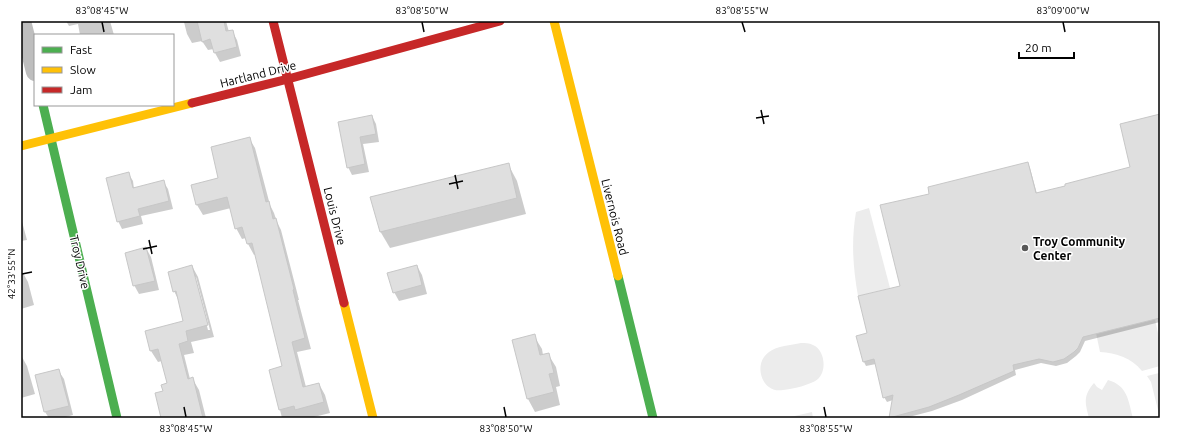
<svg xmlns="http://www.w3.org/2000/svg" width="1181" height="439" viewBox="0 0 1181 439" font-family="Ubuntu,sans-serif">
	<rect width="100%" height="100%" fill="#fff"/>
	<g fill="#ececec">
		<path d="M 869,208 L 890,288 L 858,296 C 853,268 851,241 856,212 Z"/>
		<path d="M 1155,319 L 1160,343 L 1160,366 L 1142,371 C 1132,358 1116,353 1100,352 L 1096,333 Z"/>
		<path d="M 801,343 C 805,343 809,343 813,345 C 825,350 827,371 818,379 C 811,385 792,389 783,390 C 762,394 752,364 769,352 C 777,346 791,345 801,343 Z"/>
		<polygon points="1159,373 1160,377 1160,418 1151,382 1147,376"/>
		<path d="M 1108,380 C 1128,386 1128,400 1133,418 L 1089,418 C 1085,402 1083,396 1094,383 L 1097,387 L 1102,390 Z"/>
		<polygon points="812,412 813,418 786,418"/>
	</g>
	<g fill="#0003" fill-rule="evenodd">
		<polygon points="66,21 110,21 114,35 80,35 78,24 69,26"/>
		<polygon points="186,21 226,21 229,32 232,31 237,40 241,56 220,62 215,53 214,49 208,50 202,41 192,43 187,34 184,22"/>
		<polygon points="1160,115 1160,322 1085,341 1080,352 1076,356 1067,363 1056,366 1041,363 1015,370 1016,375 962,400 932,411 905,418 890,418 893,400 887,402 884,397 876,364 866,366 864,362 869,334 901,287 930,194 1028,163 1030,168 1037,194 1132,168"/>
		<polygon points="372,116 376,124 379,142 363,144 369,172 352,175 348,167 339,122"/>
		<polygon points="249,138 255,148 270,205 274,213 277,222 281,230 299,300 298,300 311,349 297,352 306,387 319,384 325,395 330,413 314,417 315,418 282,418 270,370 284,367 256,254 254,255 248,244 246,238 242,239 236,228 231,208 203,215 197,205 192,186 220,179"/>
		<polygon points="508,164 517,181 526,214 390,248 380,231"/>
		<polygon points="128,173 133,181 134,189 163,181 168,189 173,209 141,216 143,224 122,229 118,221"/>
		<polygon points="21,218 27,240 21,241"/>
		<polygon points="146,248 151,257 159,290 139,294 134,285"/>
		<path d="M 192,266 L 198,277 L 214,337 L 191,342 L 194,353 L 184,355 L 190,379 L 192,378 L 199,390 L 206,418 L 174,418 L 168,384 L 162,361 L 158,362 L 151,351 L 146,332 L 184,322 L 179,301 L 174,291 ZM 194,277 L 196,277 L 210,330 L 208,330 Z"/>
		<polygon points="417,266 422,275 427,294 399,301 394,292"/>
		<polygon points="21,273 23,273 28,282 34,305 21,309"/>
		<polygon points="534,336 542,349 543,355 548,354 556,367 560,386 556,387 560,405 535,412 528,399"/>
		<polygon points="21,357 22,357 27,366 35,394 21,398"/>
		<polygon points="58,370 64,379 73,415 62,418 49,418 45,412 36,376"/>
	</g>
	<g fill="#dfdfdf" stroke="#c7c7c7">
		<polygon points="197,21 224,21 226,31 233,30 237,47 214,53 210,39 202,42"/>
		<polygon points="1160,114 1160,318 1083,337 1078,348 1074,352 1064,359 1053,362 1039,359 1013,365 1014,371 959,395 929,407 889,418 893,395 883,398 874,359 863,362 856,336 867,333 858,296 900,286 880,205 929,194 928,187 1028,162 1036,193 1065,186 1065,184 1130,167 1120,124"/>
		<polygon points="372,115 376,134 360,137 365,164 347,168 338,122"/>
		<polygon points="250,137 266,202 269,201 273,219 276,218 294,289 293,290 305,338 292,342 303,387 319,383 324,402 295,410 294,406 279,410 269,370 282,366 252,243 247,244 242,227 235,229 227,197 196,205 191,185 218,178 211,147"/>
		<polygon points="509,163 517,198 380,232 370,197"/>
		<polygon points="129,172 133,188 164,180 169,201 138,209 140,216 117,222 106,178"/>
		<polygon points="146,247 155,281 133,286 125,253"/>
		<polygon points="192,265 208,325 186,331 188,341 179,344 188,379 193,377 203,418 161,418 155,393 163,391 161,385 167,383 158,349 150,351 145,331 183,321 176,291 173,292 168,272"/>
		<polygon points="417,265 422,285 393,293 387,273"/>
		<polygon points="535,334 540,355 549,353 554,373 549,374 554,392 527,399 512,340"/>
		<polygon points="59,369 69,406 44,412 35,375"/>
	</g>
	<g fill="none" stroke-linecap="round" stroke-linejoin="round">
		<polyline stroke="#bebebe" stroke-width="18" points="22,21 35,72"/>
		<g stroke="#4caf50" stroke-width="9">
			<polyline points="43,105 117,418"/>
			<polyline points="618,276 653,418"/>
		</g>
		<g stroke="#ffc107" stroke-width="9">
			<polyline points="554,21 618,276"/>
			<polyline points="21,146 192,103"/>
			<polyline points="344,303 373,418"/>
		</g>
		<g stroke="#c62828" stroke-width="9">
			<polyline points="273,21 344,303"/>
			<polyline points="192,103 288,79 500,21"/>
		</g>
	</g>
	<path fill="none" stroke="#000" stroke-width="1.5" d="M 102,22 L 104,32M 422,22 L 424,32M 742,22 L 745,32M 1063,22 L 1065,32M 761,110 L 764,124M 756,118 L 769,116M 455,175 L 458,189M 449,184 L 463,181M 149,240 L 152,254M 143,249 L 157,246M 22,274 L 32,272M 184,407 L 186,417M 504,407 L 506,417M 824,407 L 826,417"/>
	<circle fill="#595959" stroke="#fff" stroke-width="1.5" cx="1025" cy="248" r="4"/>
	<g text-anchor="middle" dominant-baseline="central" stroke-width="3" stroke-linejoin="round" paint-order="stroke">
		<g font-size="12" fill="#000" stroke="#fff">
			<text transform="translate(258 74) rotate(-14)">Hartland Drive</text>
			<text transform="translate(335 216) rotate(76)">Louis Drive</text>
			<text transform="translate(615 217) rotate(76)">Livernois Road</text>
			<text transform="translate(80 262) rotate(77)">Troy Drive</text>
		</g>
		<g font-size="12" font-weight="bold" fill="#000" stroke="#fff" text-anchor="start">
			<text x="1033" y="241">Troy Community<tspan x="1033" dy="14">Center</tspan></text>
		</g>
	</g>
	<rect width="1181" height="439" fill="none" stroke="#ffffff" stroke-width="44"/>
	<rect x="34" y="34" width="140" height="72" fill="#ffffff" stroke="#999999"/>
	<rect x="42" y="47" width="20" height="6" fill="#4caf50" stroke="#999999"/>
	<text x="70" y="54" font-size="12" fill="#000000">Fast</text>
	<rect x="42" y="67" width="20" height="6" fill="#ffc107" stroke="#999999"/>
	<text x="70" y="74" font-size="12" fill="#000000">Slow</text>
	<rect x="42" y="87" width="20" height="6" fill="#c62828" stroke="#999999"/>
	<text x="70" y="94" font-size="12" fill="#000000">Jam</text>
	<path d="M1019 52v6h55v-6" fill="none" stroke="#000000" stroke-width="2"/>
	<text x="1025" y="52" font-size="12" fill="#000000" stroke="#ffffff" stroke-width="3" paint-order="stroke">20 m</text>
	<rect x="22" y="22" width="1137" height="395" fill="none" stroke="#000" stroke-width="1.5"/>
	<g font-size="10" text-anchor="middle" fill="#000">
		<text x="102" y="14">83°08'45"W</text>
		<text x="422" y="14">83°08'50"W</text>
		<text x="742" y="14">83°08'55"W</text>
		<text x="1063" y="14">83°09'00"W</text>
		<text transform="translate(11 274) rotate(-90)" y="4">42°33'55"N</text>
		<text x="186" y="432">83°08'45"W</text>
		<text x="506" y="432">83°08'50"W</text>
		<text x="826" y="432">83°08'55"W</text>
	</g>
</svg>
